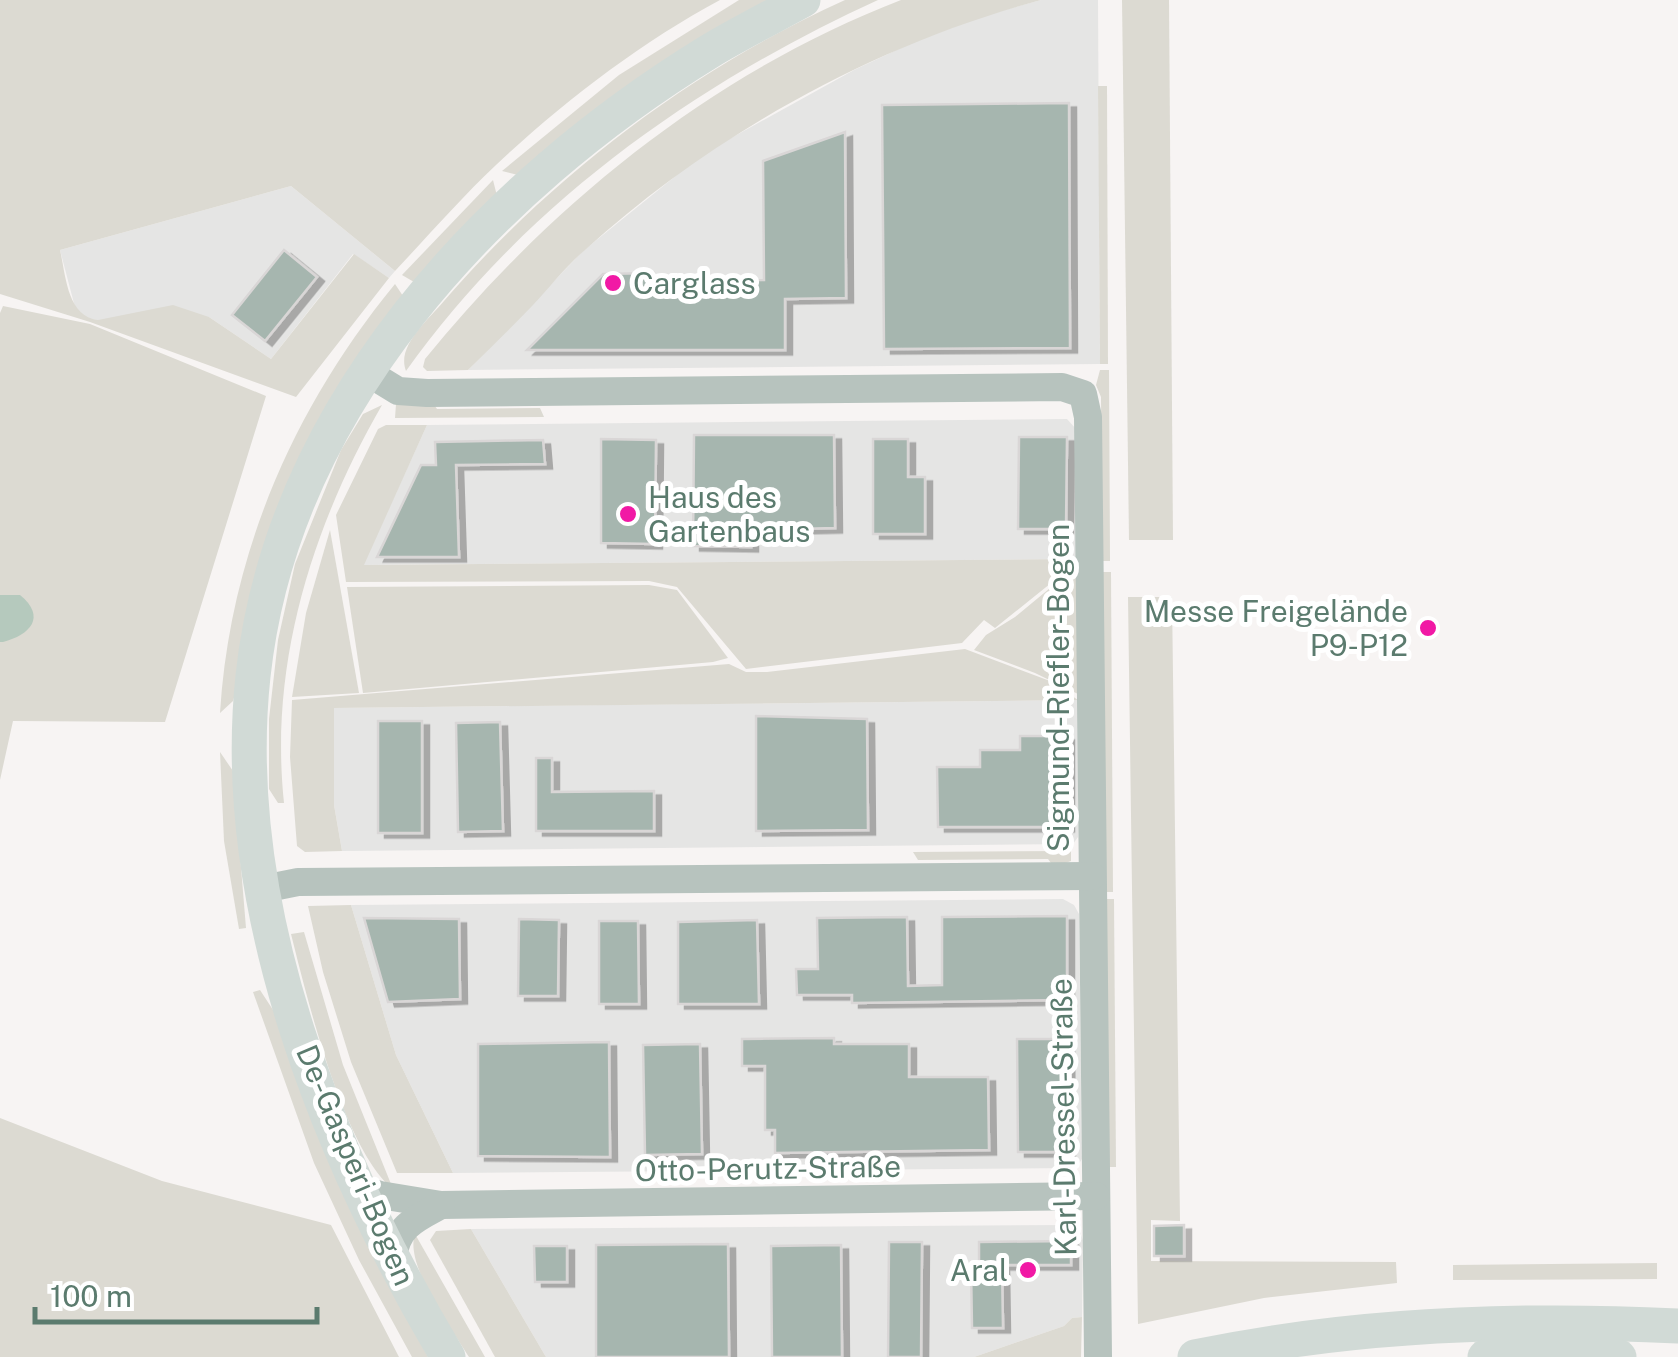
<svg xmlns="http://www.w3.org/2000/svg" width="1678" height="1357" viewBox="0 0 1678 1357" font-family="'Public Sans',sans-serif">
	<defs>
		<filter id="shadow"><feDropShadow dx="7" dy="4.5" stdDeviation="0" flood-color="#0004"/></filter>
	</defs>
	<rect width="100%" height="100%" fill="#f7f4f3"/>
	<g fill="#e5e5e4">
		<polygon points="1041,0 1098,0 1100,364 468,370 583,251 704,153 854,70 918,40 986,15"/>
		<polygon points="291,186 395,271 389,278 353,254 271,359 209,317 98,320 86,319 76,311 60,250"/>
		<polygon points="1067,419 1076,429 1077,559 363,565 427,425"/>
		<polygon points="1078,700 1078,837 1073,844 342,851 334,805 333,708"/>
		<polygon points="1063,899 1074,905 1079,914 1082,1159 1078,1165 1070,1168 453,1173 396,1055 351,905"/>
		<polygon points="1071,1225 1079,1230 1083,1240 1082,1317 1072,1318 1064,1326 974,1357 546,1357 471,1229"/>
	</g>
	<g fill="#dcdad2">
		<path d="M 0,0 L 720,0 C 640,43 563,102 496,165 C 461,198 428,236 395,271 L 291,186 L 60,250 C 66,276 67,316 98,320 L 173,305 L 209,317 L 271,359 L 354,254 L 389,278 L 296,397 L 90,322 L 0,294 Z"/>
		<polygon points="739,0 768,0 518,175 502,171 619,75"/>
		<path d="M 845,0 L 878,0 C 694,84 524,205 406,371 C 396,346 429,319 444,301 C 554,174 692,69 845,0 Z"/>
		<path d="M 901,0 L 1041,0 C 874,45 713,134 585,250 C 566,266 550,287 533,305 C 512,327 490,348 468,370 L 427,371 L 423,367 L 425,359 C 551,204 712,73 901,0 Z"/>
		<polygon points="1122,0 1169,0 1173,540 1129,540"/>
		<polygon points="1098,86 1107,86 1108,364 1100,364"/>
		<polygon points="493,180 497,196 414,282 402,275"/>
		<path d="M 395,284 L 403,296 L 341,381 L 296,464 L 279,506 L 236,691 L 233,701 L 220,713 C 230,553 294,407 395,284 Z"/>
		<polygon points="3,306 90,324 266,396 165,722 13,721 0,780 0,313"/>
		<polygon points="1100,370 1109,370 1110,561 1102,561 1101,397 1096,385"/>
		<polygon points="433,403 437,409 540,408 544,417 395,418 396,404"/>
		<path d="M 382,405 C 313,525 269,662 284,803 L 278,803 L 269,789 L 269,719 L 278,640 L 295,564 L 341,450 L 363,414 Z"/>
		<polygon points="386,425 427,425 364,565 1077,559 1077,566 1071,567 995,628 984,620 962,643 746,669 677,587 649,581 346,582 336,515 378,429"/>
		<polygon points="330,530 359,693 292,697 306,613"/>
		<polygon points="1073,569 1077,572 1078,694 1035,673 974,650 986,635 1015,617"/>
		<polygon points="1102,572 1111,572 1113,892 1105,892"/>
		<polygon points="649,585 677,590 728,658 713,662 363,693 347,587"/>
		<polygon points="1128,597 1172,597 1180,1221 1151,1220 1151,1261 1396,1262 1397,1283 1264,1298 1138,1324"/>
		<polygon points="965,649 1050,681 1078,700 334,708 334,805 342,851 305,852 297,846 290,757 292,700 729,664 746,672 767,672"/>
		<polygon points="220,752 233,771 246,928 239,929 224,841"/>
		<polygon points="1071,851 1071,861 1054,867 1048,859 918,860 913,852"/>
		<polygon points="1105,899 1114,899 1116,1167 1107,1167"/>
		<polygon points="351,905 396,1055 453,1173 397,1173 351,1062 323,972 308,906"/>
		<path d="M 304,932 L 343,1065 L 393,1189 C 344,1150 307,998 291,934 Z"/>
		<polygon points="260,990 277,1016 349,1207 428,1357 412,1357 359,1260 314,1163 253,992"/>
		<polygon points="0,1118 162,1181 331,1225 399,1357 0,1357"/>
		<polygon points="471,1229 546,1357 495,1357 430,1240 436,1231"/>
		<path d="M 415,1234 L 485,1357 L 469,1357 C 452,1329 404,1265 415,1234 Z"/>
		<polygon points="1657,1263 1657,1279 1453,1280 1453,1265"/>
		<polygon points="1082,1317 1081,1357 974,1357 1064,1326 1072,1318"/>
	</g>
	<path fill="#b5c9bd" d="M 0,595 L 20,595 C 47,617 30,635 3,642 L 0,642 Z"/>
	<g fill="#a6b6af" stroke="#d9d6d6" stroke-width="2.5" filter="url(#shadow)">
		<polygon points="1069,103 1070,348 884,349 882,105"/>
		<polygon points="845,132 846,298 785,299 785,350 527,350 603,274 654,273 654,282 764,280 763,161"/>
		<polygon points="284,250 317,277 265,341 232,315"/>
		<polygon points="694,435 834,435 835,528 751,530 751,547 693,546"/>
		<polygon points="1019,437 1067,437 1066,529 1018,529"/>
		<polygon points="601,439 656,440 655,544 601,543"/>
		<polygon points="873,439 908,439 908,477 925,477 925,534 873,534"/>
		<polygon points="543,440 545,464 456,465 459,557 377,557 421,465 436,465 435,442"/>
		<polygon points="756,716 867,719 868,830 756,831"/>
		<rect x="378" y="721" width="44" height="112"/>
		<polygon points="500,722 503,831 458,832 456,723"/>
		<polygon points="1020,736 1067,736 1067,827 938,827 937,767 980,767 980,750 1020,750"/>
		<polygon points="536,758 552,758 552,792 654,791 654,831 536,831"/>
		<polygon points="1067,916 1067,1000 852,1003 852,995 797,995 796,969 818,969 817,918 907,917 908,986 942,985 942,917"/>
		<polygon points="364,918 459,919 460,999 388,1002"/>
		<polygon points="519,919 559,920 558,996 518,996"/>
		<polygon points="757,920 759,1004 678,1004 678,922"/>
		<polygon points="599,921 638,921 639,1004 599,1004"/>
		<polygon points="834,1038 834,1044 909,1044 909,1077 988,1077 989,1150 775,1153 775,1130 765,1130 765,1066 742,1066 742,1039"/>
		<polygon points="1017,1039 1067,1039 1068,1152 1018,1152"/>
		<polygon points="609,1042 610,1157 478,1156 478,1044"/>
		<polygon points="700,1044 702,1154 645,1155 643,1045"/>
		<polygon points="1184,1225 1184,1256 1154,1256 1154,1226"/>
		<polygon points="1071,1241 1071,1265 1002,1265 1003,1328 972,1328 971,1266 979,1266 979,1242"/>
		<polygon points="889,1242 922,1242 921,1357 888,1357"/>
		<polygon points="728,1244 729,1357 596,1357 596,1245"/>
		<polygon points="841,1245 842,1357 772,1357 771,1246"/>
		<polygon points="534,1246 567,1246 567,1282 535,1282"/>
	</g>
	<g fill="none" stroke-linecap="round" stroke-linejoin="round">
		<g stroke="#b7c3be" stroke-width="28">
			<polyline points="367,372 398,391 427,393 1062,387 1083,394 1088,417 1098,1357"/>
			<polyline points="263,889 298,882 1092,876"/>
			<polyline points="359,1188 380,1195 441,1205 1096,1196"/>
			<path d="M 393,1257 C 397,1226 415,1219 441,1205"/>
		</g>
		<g stroke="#d1dad6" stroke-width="35">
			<path d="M 448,1357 C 331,1161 228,910 253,676 C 282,407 488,187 710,51 C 740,33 772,17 803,0"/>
			<path d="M 1195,1357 C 1353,1324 1517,1318 1678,1326"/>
			<polyline points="1485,1357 1619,1357"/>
		</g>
	</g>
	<g fill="#f119a5" stroke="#fff" stroke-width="4">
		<circle cx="613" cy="283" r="10"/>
		<circle cx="628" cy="514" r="10"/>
		<circle cx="1428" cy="628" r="10"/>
		<circle cx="1028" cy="1270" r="10"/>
	</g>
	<g text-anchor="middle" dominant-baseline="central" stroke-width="10" stroke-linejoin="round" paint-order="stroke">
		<g font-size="30" fill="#5b7b6e" stroke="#fff" text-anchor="start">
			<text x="633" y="283">Carglass</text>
			<text x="648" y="497">Haus des<tspan x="648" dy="34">Gartenbaus</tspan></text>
			<text x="1408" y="611" text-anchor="end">Messe Freigelände<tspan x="1408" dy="34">P9-P12</tspan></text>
			<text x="1008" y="1270" text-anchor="end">Aral</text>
		</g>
		<g font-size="30" fill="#5b7b6e" stroke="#fff">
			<text transform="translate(1058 688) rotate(-90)">Sigmund-Riefler-Bogen</text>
			<text transform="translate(1063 1117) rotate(-91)">Karl-Dressel-Straße</text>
			<text transform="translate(356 1165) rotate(67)">De-Gasperi-Bogen</text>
			<text transform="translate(768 1168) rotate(-1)">Otto-Perutz-Straße</text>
		</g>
	</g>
	<path d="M35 1307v15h282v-15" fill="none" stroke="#5b7b6e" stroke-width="5"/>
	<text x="50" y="1307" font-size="30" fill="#5b7b6e" stroke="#ffffff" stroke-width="8" paint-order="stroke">100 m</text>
</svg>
